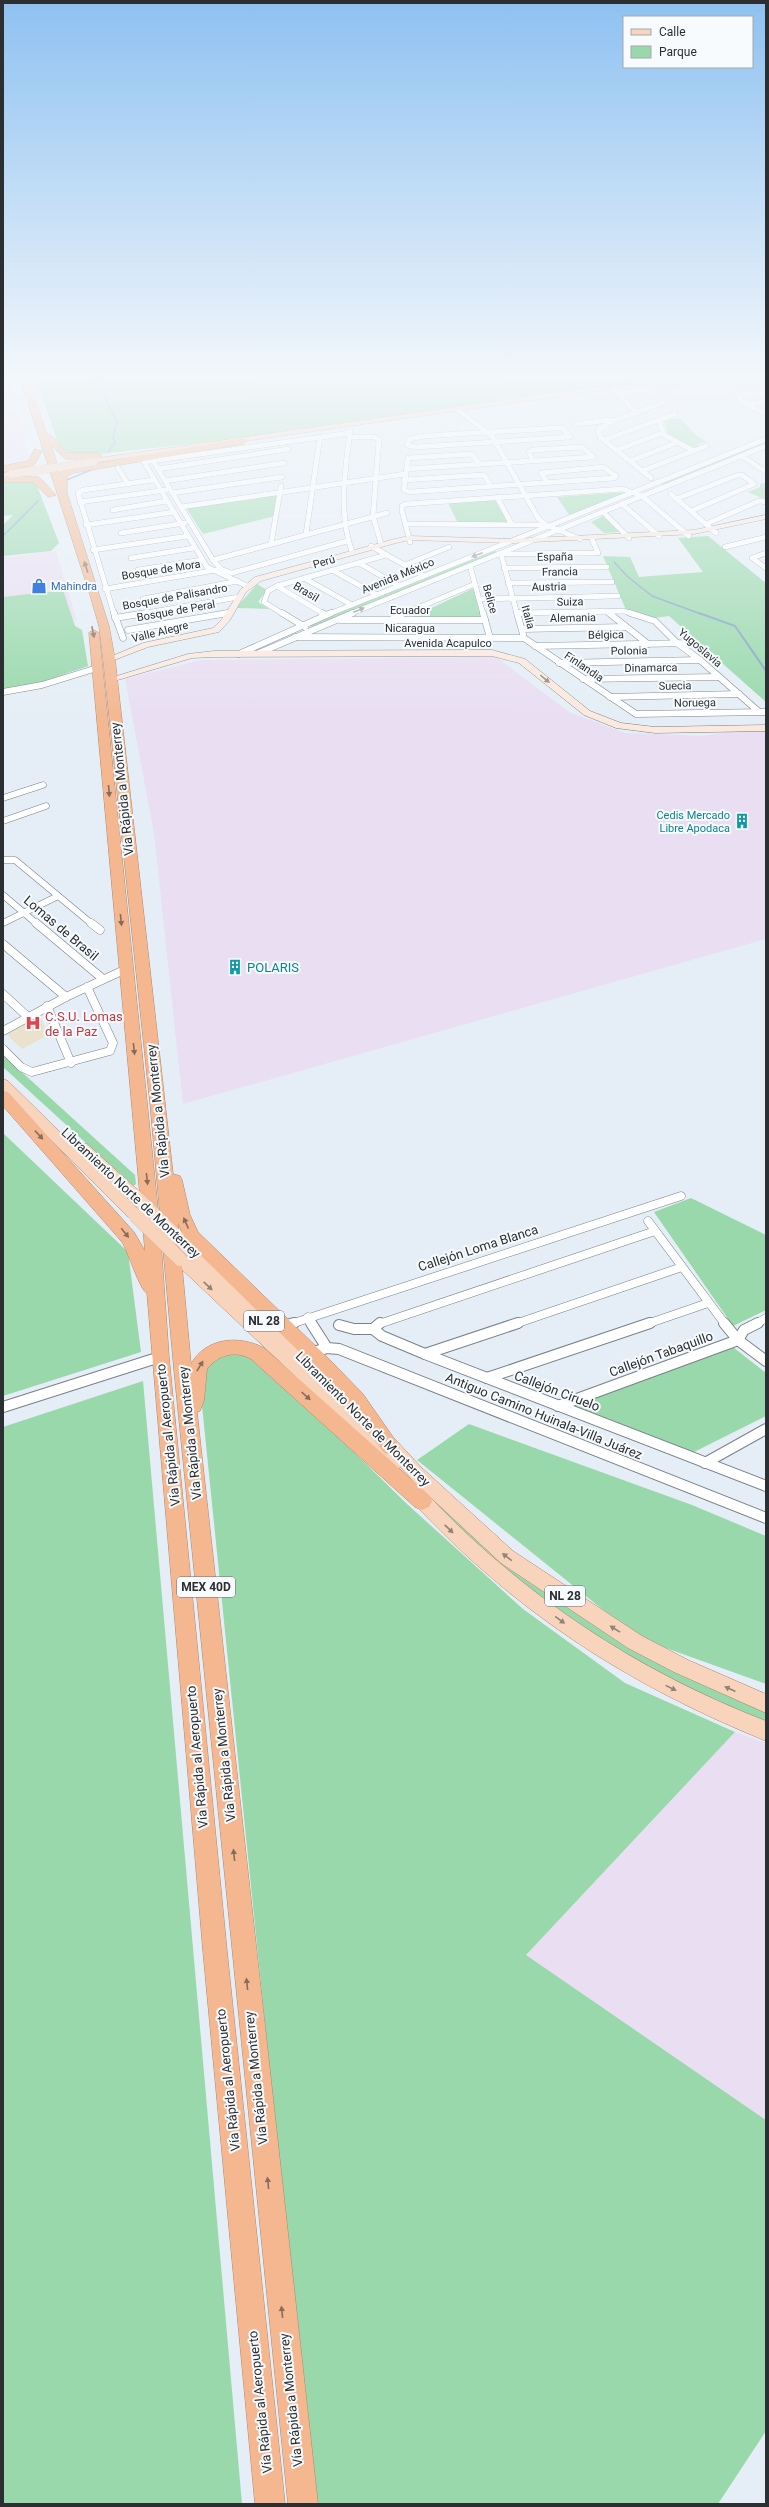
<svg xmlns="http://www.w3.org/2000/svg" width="769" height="2507" viewBox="0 0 769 2507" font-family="Roboto,sans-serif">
	<rect width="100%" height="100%" fill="#e5eef6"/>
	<g fill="#e9def2">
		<polygon points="3,374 6,374 25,431 23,441 30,457 23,464 3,468"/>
		<polygon points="56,551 77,621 48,621 3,596 3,558"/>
		<polygon points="496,657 569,712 625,733 702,736 758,727 766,730 766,939 183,1104 154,833 125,679 201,660"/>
		<polygon points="735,1732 766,1743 766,2120 526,1955"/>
	</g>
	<polygon fill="#ebe2cd" points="39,1014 48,1035 22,1049 5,1033"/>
	<g fill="#98d8ab">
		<polygon points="34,374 765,374 586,388 216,441 82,456 61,452"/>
		<polygon points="671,419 681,419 696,435 707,442 697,444 700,447 696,450 668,435 664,421"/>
		<polygon points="766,440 766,445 665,486 660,482"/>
		<polygon points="27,478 36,483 59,543 51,551 3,556 3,525 13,515 3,516 3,482"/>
		<polygon points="766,483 766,500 748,492 760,487 760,484"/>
		<polygon points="628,492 570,516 557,497"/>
		<polygon points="278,494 275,516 203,534 186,508"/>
		<polygon points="495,500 508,523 458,523 448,503"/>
		<polygon points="603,516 620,532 604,533 591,522"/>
		<polygon points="708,536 766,583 766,702 669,616 655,618 626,610 603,556 630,557 639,577 703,572 678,538"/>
		<polygon points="495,551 498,553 314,628 308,625"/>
		<polygon points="257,584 267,590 258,602 269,609 236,608"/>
		<polygon points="474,588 482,619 408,619"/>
		<polygon points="63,590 75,626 82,630 88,666 36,684 3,690 3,597"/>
		<polygon points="3,1055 135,1175 136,1184 133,1186 3,1067"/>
		<polygon points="3,1133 128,1252 141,1352 3,1396"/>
		<polygon points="691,1198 766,1235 766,1310 733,1326 654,1212"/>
		<polygon points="733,1347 766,1373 766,1416 692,1453 565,1404"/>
		<polygon points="243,1352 266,1366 407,1504 523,1609 625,1683 735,1732 526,1955 766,2120 766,2431 718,2504 314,2504 199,1376 212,1357"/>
		<polygon points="143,1381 242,2504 3,2504 3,1427"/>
		<polygon points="469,1424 692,1505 766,1536 766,1684 638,1638 417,1460"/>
		<path d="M 380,1443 L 502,1560 L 766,1712 L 766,1723 C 725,1706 681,1688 642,1665 C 542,1608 454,1530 380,1443 Z"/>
	</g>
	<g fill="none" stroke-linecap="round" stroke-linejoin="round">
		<g stroke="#82a2c1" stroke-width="1.5">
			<polyline points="94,374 94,378 104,387 104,397 117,422 113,438 115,443 108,452"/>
			<polyline points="64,481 96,468"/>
			<polyline points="3,536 38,501"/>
			<polyline points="614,562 628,577 652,596 701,614"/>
		</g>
		<polyline stroke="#82a2c1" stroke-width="2" points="699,613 735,626 766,671"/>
		<defs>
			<g id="street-far3">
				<polyline points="723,379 745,404 766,414"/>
				<polyline points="728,385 766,381"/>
				<polyline points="623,387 613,389 637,413"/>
				<polyline points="619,393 649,389 655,386"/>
				<polyline points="737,395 766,392"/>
				<polyline points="745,404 766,402"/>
				<polyline points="458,410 492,436 538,518 546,525 580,539"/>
				<polyline points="659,420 664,435 694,451"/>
				<polyline points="576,424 610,420"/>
				<polygon points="557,428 562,428 570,437 416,447 407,445 409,439 424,436"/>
				<path d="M 350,431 C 345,472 338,512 352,552"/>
				<polyline points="350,437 375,437 379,440 373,516 381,544"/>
				<polyline points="604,440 675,414"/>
				<polyline points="617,450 662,433"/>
				<polyline points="742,456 766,472"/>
				<polyline points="153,461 213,560 221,569 231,573"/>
				<polyline points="533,461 529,452 532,450 582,447 593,457"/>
				<polyline points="630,461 676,443"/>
				<polyline points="480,464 471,454 408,458 404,490 409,492 614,478 616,476 603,467 541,473 547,482"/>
				<polyline points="118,468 128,484"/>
				<polyline points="158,469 288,449"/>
				<polyline points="406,469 593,457"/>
				<polyline points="642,471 706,446"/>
				<polyline points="651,478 600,437 598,430 613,421 664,402"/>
				<polyline points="404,480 481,475 485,476 490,485"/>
				<polyline points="165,481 284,463"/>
				<polyline points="172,493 282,477"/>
				<polyline points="671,494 716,533"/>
				<polyline points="497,497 512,525"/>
				<polyline points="676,499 738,475 742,475 754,484 691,511"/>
				<polyline points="80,502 166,490"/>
				<polyline points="622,504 659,536"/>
				<polyline points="181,507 405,474"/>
				<polyline points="113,510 167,501"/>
				<polyline points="603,512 629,538"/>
				<polyline points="405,524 546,525"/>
				<polyline points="706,524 759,501 766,502"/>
				<polyline points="86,525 174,512"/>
				<polyline points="121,533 185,523"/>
				<polyline points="306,534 320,437"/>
				<polyline points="410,542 402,511 402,506 406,504 623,489 642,496 689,536"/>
				<polyline points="271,544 281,486"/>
				<polyline points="371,546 424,576"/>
				<polyline points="725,547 766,537"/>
				<polyline points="93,550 188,536"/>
				<polyline points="766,553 752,558 766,568"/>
				<polyline points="501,554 517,614"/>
				<polyline points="505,554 598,553 592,539"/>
				<polyline points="131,558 194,548"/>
				<polyline points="213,560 387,513"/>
				<polyline points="359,563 399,586"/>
				<polyline points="405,565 449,547"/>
				<polyline points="470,566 483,614"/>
				<polyline points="504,568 607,567"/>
				<polyline points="138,570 202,560"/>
				<polyline points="332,570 377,595"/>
				<polyline points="232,573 347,541"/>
				<polyline points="304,578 352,605"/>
				<polyline points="508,583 612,582"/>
				<polyline points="247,586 207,567 144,462 350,433"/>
				<polyline points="277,586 324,614"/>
				<polyline points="105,589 216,570"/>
				<polyline points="143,599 238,581"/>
				<polyline points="480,599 618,596"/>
				<polyline points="608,612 610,614"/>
				<polyline points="518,613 624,611 633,614"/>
				<polyline points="114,614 78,493 83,490 154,480"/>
				<polyline points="140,614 239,597"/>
				<polyline points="223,614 228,613"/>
				<polyline points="283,614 264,602 268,591 277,586 386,555"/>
				<polyline points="329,614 766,439"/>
				<polyline points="350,614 766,446"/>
				<polyline points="403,614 475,584"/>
			</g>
			<g id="street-far2">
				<polyline points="114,613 123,638"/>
				<polyline points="282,613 305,627"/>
				<polyline points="322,613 326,615"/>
				<polyline points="483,613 490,638"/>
				<polyline points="517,613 523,634"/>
				<polyline points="518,613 527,613"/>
				<polyline points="609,613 648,644"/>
				<polyline points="630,613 655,621 677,643 700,660 758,711"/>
				<polyline points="115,618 146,613"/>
				<polyline points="393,618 405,613"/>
				<polyline points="340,620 485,620"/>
				<polyline points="522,629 625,627"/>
				<polyline points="128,630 228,613"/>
				<polyline points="295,637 524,638"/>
				<polyline points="524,638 636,714 766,712"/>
				<polyline points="535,646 692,643"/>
				<polyline points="259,653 353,613"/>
				<polyline points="239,654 331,613"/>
				<polyline points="559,663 700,660"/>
				<polyline points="583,679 718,677"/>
				<polyline points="3,692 42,685 97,668"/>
				<polyline points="610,697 739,694"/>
				<polyline points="3,798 43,785"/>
				<polyline points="3,821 46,806"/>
				<polyline points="3,860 15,860 92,924"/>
				<polyline points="3,895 37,924"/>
				<polyline points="3,923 58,896"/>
			</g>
			<g id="street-far1">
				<polyline points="36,923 103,979"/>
				<polyline points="91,923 100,930"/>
				<polyline points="3,944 66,997"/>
				<polyline points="3,994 28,1017"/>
				<polyline points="47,1006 71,1063"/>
				<polyline points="3,1031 66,997 126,969"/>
				<polyline points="3,1049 21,1067 32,1072 110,1051 113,1043 87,987"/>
				<polyline points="648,1221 725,1324"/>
				<polyline points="308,1317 312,1324"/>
				<polyline points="291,1324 681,1196"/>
				<polyline points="379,1324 655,1231"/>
				<polyline points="515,1324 682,1267"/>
				<polyline points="647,1324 708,1303"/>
				<polyline points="756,1324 766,1318"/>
			</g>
			<g id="street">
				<polyline points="311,1323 327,1348"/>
				<polyline points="724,1323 738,1340 766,1361"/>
				<polyline points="339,1325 354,1329 373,1329 382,1336 425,1354 766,1486"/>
				<polyline points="283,1326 294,1323"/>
				<polyline points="373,1329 380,1323"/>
				<polyline points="310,1353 327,1348 339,1349 766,1518"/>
				<polyline points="425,1354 518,1323"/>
				<polyline points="487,1378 650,1323"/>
				<polyline points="558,1406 738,1340 744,1330 758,1323"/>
				<polyline points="3,1407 160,1357"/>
				<polyline points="705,1463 766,1429"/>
			</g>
			<g id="secondary">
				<polygon points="766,515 766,519 694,534 513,543 409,540 396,543 261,581 246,592 230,620 219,632 148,647 109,662 105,659 143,643 213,628 222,619 241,589 255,577 395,539 409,536 513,539 694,530"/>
				<polygon points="492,650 525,659 590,711 621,723 655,727 766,725 766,731 655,733 616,728 584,715 519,663 492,656 214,657 192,658 111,682 107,679 188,654 214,651"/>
			</g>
			<g id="primary">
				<polygon points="766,374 766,378 596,391 91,463 87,461 91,459 596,387"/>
				<polygon points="14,472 14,476 3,477 3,473"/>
				<path d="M 3,1079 L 8,1081 L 75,1147 L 82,1143 L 87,1144 L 140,1192 L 142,1196 L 140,1200 C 129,1203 123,1193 115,1186 L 140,1211 L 142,1215 L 140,1219 L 130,1219 L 3,1092 Z"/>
				<path d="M 177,1231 L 182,1233 L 354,1397 L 356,1402 L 351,1408 L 377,1436 L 384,1432 L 390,1434 L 422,1468 L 513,1551 L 642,1636 L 688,1660 L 766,1694 L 766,1713 L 674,1672 L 628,1648 L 501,1563 L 427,1494 C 522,1595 637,1671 766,1721 L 766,1741 C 624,1683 512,1610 408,1497 L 405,1492 L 408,1487 L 414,1484 L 418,1486 L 400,1467 L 398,1471 L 392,1473 L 386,1471 L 345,1423 L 175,1263 L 172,1259 L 175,1255 C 185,1252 190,1259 197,1266 L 172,1241 L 170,1237 L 172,1233 Z"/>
			</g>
			<g id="highway">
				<path d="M 19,374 L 27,374 L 47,435 L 51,435 L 67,453 L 97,453 L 102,456 L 97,459 L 65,459 L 51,445 L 60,473 L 71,468 L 243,438 L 247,441 L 243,444 L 73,473 L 67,476 L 67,493 L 109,626 L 115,659 L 173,1174 L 180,1176 L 182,1180 L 190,1215 L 198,1232 L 328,1358 L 363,1394 L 400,1447 L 398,1453 L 391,1455 L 384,1453 L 349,1406 L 316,1368 L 186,1241 L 178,1223 L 191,1364 C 206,1337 240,1335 264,1348 L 429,1495 L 432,1501 L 429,1507 L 422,1510 L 415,1507 L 251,1359 C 235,1350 218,1355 207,1369 L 204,1400 L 200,1411 L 197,1412 L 318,2504 L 288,2504 L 174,1370 L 150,1103 L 103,659 L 99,626 L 90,595 Z"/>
				<polygon points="35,449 42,451 34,465 3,472 3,466 28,461"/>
				<polygon points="3,476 39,477 56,495 48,497 33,482 3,482"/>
				<path d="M 94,630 L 99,633 L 160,1229 L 169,1357 L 227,1951 L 285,2504 L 255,2504 L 203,1951 L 147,1293 C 140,1291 128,1251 122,1242 L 3,1106 L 3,1091 L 8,1092 L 134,1232 L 145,1251 L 89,633 Z"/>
			</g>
		</defs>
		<use href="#street-far3" stroke="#798188" stroke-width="5.5"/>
		<use href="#street-far2" stroke="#798188" stroke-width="7"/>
		<use href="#street-far1" stroke="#798188" stroke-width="9"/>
		<use href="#street" stroke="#798188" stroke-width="12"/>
		<use href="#secondary" stroke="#798188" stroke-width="1"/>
		<use href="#primary" stroke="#ae876f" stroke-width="1"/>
		<use href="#highway" stroke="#ae876f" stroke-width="1"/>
		<use href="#street-far3" stroke="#fff" stroke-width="5"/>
		<use href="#street-far2" stroke="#fff" stroke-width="6"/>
		<use href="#street-far1" stroke="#fff" stroke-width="8"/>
		<use href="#street" stroke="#fff" stroke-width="10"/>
		<use href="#secondary" fill="#fce9de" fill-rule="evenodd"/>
		<use href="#primary" fill="#f8d4bc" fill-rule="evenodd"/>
		<use href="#highway" fill="#f4b790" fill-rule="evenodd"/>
		<defs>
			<polyline id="primary-bridge-far1" points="11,474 93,462"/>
			<g id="primary-bridge">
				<polyline points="135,1196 177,1237"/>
				<polyline points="135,1215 180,1259"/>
			</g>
		</defs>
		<use href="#primary-bridge-far1" stroke="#ae876f" stroke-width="8" stroke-linecap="butt"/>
		<use href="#primary-bridge" stroke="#ae876f" stroke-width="14" stroke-linecap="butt"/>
		<use href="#primary-bridge-far1" stroke="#f8d4bc" stroke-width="8"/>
		<use href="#primary-bridge" stroke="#f8d4bc" stroke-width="14"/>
	</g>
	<defs><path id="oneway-solid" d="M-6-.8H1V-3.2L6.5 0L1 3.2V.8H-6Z"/></defs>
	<g fill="#969798">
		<use href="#oneway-solid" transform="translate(477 555) rotate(159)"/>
		<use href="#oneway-solid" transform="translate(359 610) rotate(-22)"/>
	</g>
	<g fill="#866c5c">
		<use href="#oneway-solid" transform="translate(86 567) rotate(-108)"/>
		<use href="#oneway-solid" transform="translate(93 632) rotate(79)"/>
		<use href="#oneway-solid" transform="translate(109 791) rotate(85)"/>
		<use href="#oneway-solid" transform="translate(121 920) rotate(84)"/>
		<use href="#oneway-solid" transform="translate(134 1049) rotate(84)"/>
		<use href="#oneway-solid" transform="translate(39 1135) rotate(47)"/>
		<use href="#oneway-solid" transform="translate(147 1179) rotate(84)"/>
		<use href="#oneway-solid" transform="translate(186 1223) rotate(-114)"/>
		<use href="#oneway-solid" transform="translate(125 1233) rotate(51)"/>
		<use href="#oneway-solid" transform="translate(200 1366) rotate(-59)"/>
		<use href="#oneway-solid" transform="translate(306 1396) rotate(42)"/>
		<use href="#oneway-solid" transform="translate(234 1855) rotate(-96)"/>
		<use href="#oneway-solid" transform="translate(247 1984) rotate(-96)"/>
		<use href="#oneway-solid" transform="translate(268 2183) rotate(-96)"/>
		<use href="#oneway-solid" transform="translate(282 2312) rotate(-96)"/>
	</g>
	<use fill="#948c88" href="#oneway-solid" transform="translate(545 679) rotate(39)"/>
	<g fill="#928277">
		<use href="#oneway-solid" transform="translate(208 1286) rotate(43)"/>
		<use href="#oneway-solid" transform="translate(449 1529) rotate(44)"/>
		<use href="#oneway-solid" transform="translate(507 1557) rotate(-142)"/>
		<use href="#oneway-solid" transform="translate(560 1620) rotate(36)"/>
		<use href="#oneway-solid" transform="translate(615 1629) rotate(-148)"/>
		<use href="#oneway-solid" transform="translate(671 1688) rotate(26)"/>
		<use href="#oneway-solid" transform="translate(730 1689) rotate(-155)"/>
	</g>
	<linearGradient id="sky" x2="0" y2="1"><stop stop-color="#8ec1f1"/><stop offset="0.52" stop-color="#f3f7fb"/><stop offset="1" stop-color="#f3f7fb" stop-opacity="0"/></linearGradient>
	<rect width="769" height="725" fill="url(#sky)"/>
	<defs>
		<symbol id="shop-bare" viewBox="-9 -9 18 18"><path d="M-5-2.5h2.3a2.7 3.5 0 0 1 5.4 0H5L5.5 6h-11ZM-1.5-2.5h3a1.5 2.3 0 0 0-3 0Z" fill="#3f7fe0" stroke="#f7fbfe" stroke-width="2.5" paint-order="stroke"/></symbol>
		<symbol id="building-bare" viewBox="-9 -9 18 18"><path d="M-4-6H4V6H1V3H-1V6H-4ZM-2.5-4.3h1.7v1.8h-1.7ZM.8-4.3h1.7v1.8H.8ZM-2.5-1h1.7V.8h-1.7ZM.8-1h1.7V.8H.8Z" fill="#0f9aa8" stroke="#f7fbfe" stroke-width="2.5" paint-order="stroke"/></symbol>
		<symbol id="hospital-bare" viewBox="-9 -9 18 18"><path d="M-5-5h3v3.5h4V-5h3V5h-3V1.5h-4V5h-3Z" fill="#e0444e" stroke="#f7fbfe" stroke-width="2.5" paint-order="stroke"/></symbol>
	</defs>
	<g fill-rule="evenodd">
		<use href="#shop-bare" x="28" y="575" width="22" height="22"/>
		<use href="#building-bare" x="731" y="810" width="22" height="22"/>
		<use href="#building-bare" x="224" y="956" width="22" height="22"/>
		<use href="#hospital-bare" x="22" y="1012" width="22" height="22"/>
	</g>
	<g text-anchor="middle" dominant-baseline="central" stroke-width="4" stroke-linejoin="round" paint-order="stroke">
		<g font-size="11" fill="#2c2f32" stroke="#f7fbfe">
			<text transform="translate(555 557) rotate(-1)">España</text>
			<text transform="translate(324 562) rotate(-16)">Perú</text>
			<text transform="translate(161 570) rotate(-9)">Bosque de Mora</text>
			<text transform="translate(560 572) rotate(-1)">Francia</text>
			<text transform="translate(398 576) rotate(-22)">Avenida México</text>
			<text transform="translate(549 587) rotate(-1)">Austria</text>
			<text transform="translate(306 592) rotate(31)">Brasil</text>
			<text transform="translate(175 597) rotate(-10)">Bosque de Palisandro</text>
			<text transform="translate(490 599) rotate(75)">Belice</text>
			<text transform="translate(570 602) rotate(-1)">Suiza</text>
			<text x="410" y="610">Ecuador</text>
			<text transform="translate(176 611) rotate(-10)">Bosque de Peral</text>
			<text transform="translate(528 617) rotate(75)">Italia</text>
			<text transform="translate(573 618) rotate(-1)">Alemania</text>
			<text x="410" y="628">Nicaragua</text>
			<text transform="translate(160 632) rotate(-14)">Valle Alegre</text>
			<text transform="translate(606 635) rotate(-1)">Bélgica</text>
			<text x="448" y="643">Avenida Acapulco</text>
			<text transform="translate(700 648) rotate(40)">Yugoslavia</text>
			<text transform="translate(629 651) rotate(-1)">Polonia</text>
			<text transform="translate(584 667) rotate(34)">Finlandia</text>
			<text transform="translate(651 668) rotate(-1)">Dinamarca</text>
			<text transform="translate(675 686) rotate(-1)">Suecia</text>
			<text transform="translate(695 703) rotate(-1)">Noruega</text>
		</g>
		<g font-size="11" fill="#366cbe" stroke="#f7fbfe" text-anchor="start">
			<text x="51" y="586">Mahindra</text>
		</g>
		<g font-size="11" fill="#0d838f" stroke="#f7fbfe" text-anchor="end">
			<text x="730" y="815">Cedis Mercado<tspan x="730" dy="13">Libre Apodaca</tspan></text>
		</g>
		<g fill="#f7fbfe" stroke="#696c6f" stroke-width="1">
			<rect x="244" y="1311" width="40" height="20" rx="3"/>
			<rect x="177" y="1577" width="58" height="20" rx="3"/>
			<rect x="545" y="1586" width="40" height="20" rx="3"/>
		</g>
		<g font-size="12" font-weight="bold" fill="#2c2f32">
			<text x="264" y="1321">NL 28</text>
			<text x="206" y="1587">MEX 40D</text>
			<text x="565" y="1596">NL 28</text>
		</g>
		<g font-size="13" fill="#2c2f32" stroke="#f7fbfe">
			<text transform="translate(122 789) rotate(-96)">Vía Rápida a Monterrey</text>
			<text transform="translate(61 928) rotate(40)">Lomas de Brasil</text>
			<text transform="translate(158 1111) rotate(-96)">Vía Rápida a Monterrey</text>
			<text transform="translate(131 1193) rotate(43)">Libramiento Norte de Monterrey</text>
			<text transform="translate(478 1248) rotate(-18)">Callejón Loma Blanca</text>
			<text transform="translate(661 1354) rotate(-20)">Callejón Tabaquillo</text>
			<text transform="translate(557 1391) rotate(21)">Callejón Ciruelo</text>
			<text transform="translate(544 1416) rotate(22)">Antiguo Camino Huinala-Villa Juárez</text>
			<text transform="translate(363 1419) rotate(45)">Libramiento Norte de Monterrey</text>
			<text transform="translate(190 1433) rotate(-96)">Vía Rápida a Monterrey</text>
			<text transform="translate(168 1435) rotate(-96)">Vía Rápida al Aeropuerto</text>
			<text transform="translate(224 1755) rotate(-96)">Vía Rápida a Monterrey</text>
			<text transform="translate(197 1757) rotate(-95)">Vía Rápida al Aeropuerto</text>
			<text transform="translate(256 2078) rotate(-96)">Vía Rápida a Monterrey</text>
			<text transform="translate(228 2080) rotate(-96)">Vía Rápida al Aeropuerto</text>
			<text transform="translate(291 2400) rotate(-96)">Vía Rápida a Monterrey</text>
			<text transform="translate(260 2402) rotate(-96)">Vía Rápida al Aeropuerto</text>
		</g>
		<g font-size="13" fill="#0d838f" stroke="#f7fbfe" text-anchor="start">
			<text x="247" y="967">POLARIS</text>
		</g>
		<g font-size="13" fill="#be3a42" stroke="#f7fbfe" text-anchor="start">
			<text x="45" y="1016">C.S.U. Lomas<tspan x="45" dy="15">de la Paz</tspan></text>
		</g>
	</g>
	<rect width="769" height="2507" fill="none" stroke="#2c2f32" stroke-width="8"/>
	<rect x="623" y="16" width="130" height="52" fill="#f7fbfe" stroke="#a6a9ac"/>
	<rect x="631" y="29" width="20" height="6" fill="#f8d4bc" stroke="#a6a9ac"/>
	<text x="659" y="36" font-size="12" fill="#2c2f32">Calle</text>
	<rect x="631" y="46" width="20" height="12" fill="#98d8ab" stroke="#a6a9ac"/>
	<text x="659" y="56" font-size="12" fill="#2c2f32">Parque</text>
</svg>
